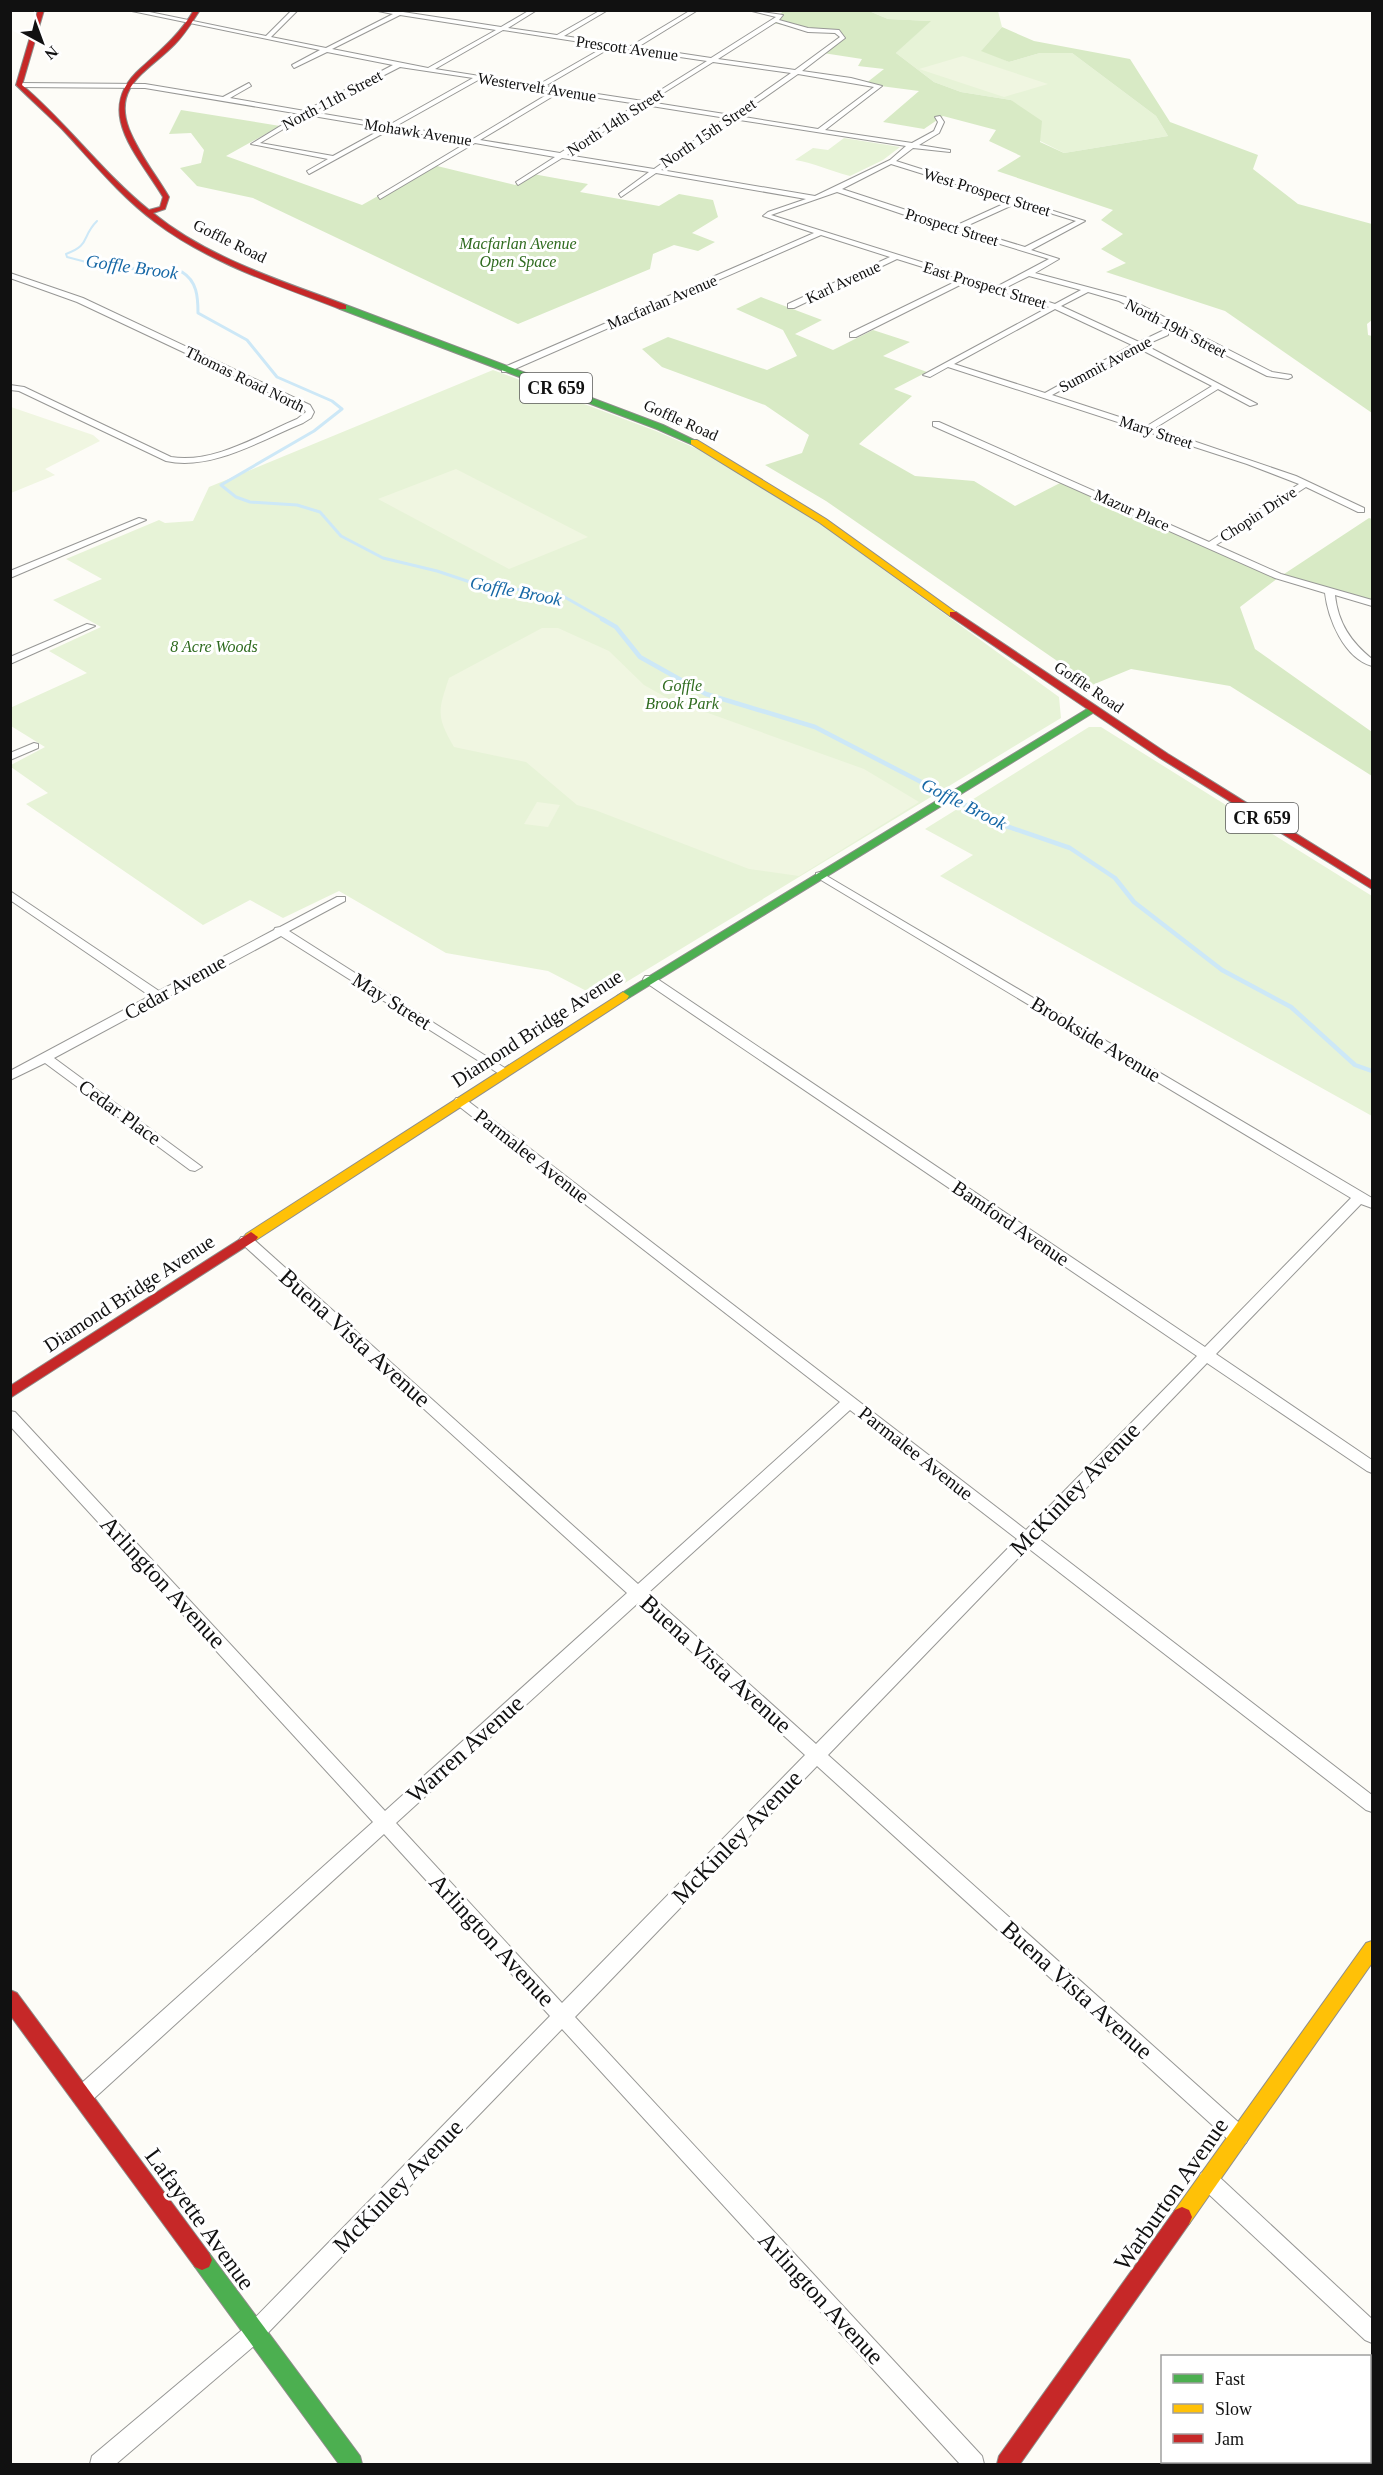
<svg xmlns="http://www.w3.org/2000/svg" width="1383" height="2475" viewBox="0 0 1383 2475" font-family="Georgia,serif">
	<rect width="100%" height="100%" fill="#fdfcf7"/>
	<g fill="#e7f3d7">
		<polygon points="869,11 998,11 1002,27 982,50 1009,62 1040,53 1072,53 1156,116 1168,136 1064,153 1040,141 1011,100 961,92 934,82 896,53 930,21 888,19"/>
		<path d="M 844,138 L 900,147 L 883,160 L 850,176 C 830,171 814,163 795,160 L 813,148 L 828,150 Z"/>
		<polygon points="493,370 656,431 702,451 822,525 1059,697 1061,718 600,998 548,971 446,953 339,891 283,918 250,900 203,925 26,804 48,793 11,767 11,765 45,747 11,726 10,708 87,673 49,651 101,627 53,600 102,579 66,559 159,520 165,523 193,521 209,487"/>
		<polygon points="1089,727 1101,727 1372,896 1372,1116 940,876 973,855 925,829"/>
	</g>
	<g fill="#d8eac5">
		<polygon points="784,10 869,11 888,19 931,21 896,53 934,82 961,92 1011,100 1042,121 1040,142 1064,153 1168,136 1156,116 1072,53 1040,53 1009,62 981,51 1002,27 1034,41 1130,59 1170,122 1258,155 1253,169 1298,204 1372,224 1372,320 1367,324 1368,335 1372,336 1372,413 1225,311 1106,272 1126,263 1101,249 1123,234 1101,220 1113,210 997,171 1021,156 989,141 996,130 943,116 924,129 883,122 919,91 865,84 884,69 858,66 862,59 823,53 840,35 772,23"/>
		<polygon points="181,110 280,126 226,156 362,205 433,165 515,185 533,174 588,184 580,192 659,206 679,194 713,200 718,217 692,233 715,242 698,251 674,245 653,254 650,269 518,324 253,198 197,186 180,168 201,163 204,150 191,133 169,134"/>
		<polygon points="761,297 822,320 795,334 833,350 873,330 910,342 883,356 927,372 894,389 912,396 859,444 915,476 974,481 1015,506 1064,481 1278,578 1369,518 1372,519 1372,602 1278,578 1240,607 1255,649 1372,732 1372,776 1230,686 1131,669 1092,685 826,501 765,465 802,453 809,435 765,405 662,367 642,349 668,337 767,370 797,356 783,330 736,309"/>
	</g>
	<g fill="#f0f6e1">
		<polygon points="963,56 1048,84 1004,97 919,69"/>
		<polygon points="11,407 93,435 100,441 45,469 55,475 11,493"/>
		<polygon points="456,469 588,537 509,569 378,499"/>
		<path d="M 542,628 L 558,628 L 609,651 L 644,685 L 669,699 L 864,769 L 919,802 L 799,876 L 749,869 L 595,810 L 577,805 L 526,762 L 454,747 C 436,716 438,711 449,678 Z"/>
		<polygon points="537,802 560,805 548,827 524,824"/>
	</g>
	<g fill="none" stroke-linecap="round" stroke-linejoin="round">
		<path stroke="#cde8f7" stroke-width="2" d="M 97,221 C 81,237 91,245 66,254 L 67,257 L 109,268 L 126,269"/>
		<path stroke="#cde8f7" stroke-width="3" d="M 107,267 L 182,272 C 197,281 198,297 198,313 L 247,340 L 277,377 L 332,401 L 342,409 L 314,431 L 221,485 L 236,497 L 250,502 L 297,505 L 320,512 L 341,536 L 383,558 L 437,571 L 476,584 L 561,595 L 605,620"/>
		<polyline stroke="#cde8f7" stroke-width="4.5" points="602,619 616,627 640,657 706,694 815,727 1006,826 1070,848 1115,878 1134,902 1222,970 1291,1007 1355,1065 1372,1071"/>
		<defs>
			<g id="street">
				<path d="M 127,10 L 140,10 L 266,36 L 292,10 L 298,10 L 271,37 L 326,48 L 393,14 L 373,10 L 390,10 L 501,27 L 530,10 L 537,10 L 508,28 L 557,35 L 601,10 L 608,10 L 564,36 L 631,46 L 691,10 L 698,10 L 638,47 L 711,58 L 776,17 L 748,10 L 783,15 L 779,20 L 808,28 L 839,30 L 845,38 L 802,71 L 851,78 L 882,86 L 825,130 L 912,143 L 934,131 L 938,122 L 935,117 L 940,116 L 944,122 L 939,133 L 919,145 L 950,150 L 950,152 L 913,148 L 896,161 L 1085,221 L 1031,250 L 1059,259 L 1035,273 L 1125,297 L 1272,372 L 1291,375 L 1292,377 L 1288,379 L 1267,376 L 1119,301 L 1088,292 L 1061,306 L 1139,342 L 1162,331 L 1168,331 L 1168,335 L 1145,345 L 1257,404 L 1250,406 L 1218,389 L 1155,428 L 1296,476 L 1364,508 L 1364,512 L 1358,512 L 1306,487 L 1216,545 L 1281,574 L 1372,600 L 1372,606 L 1335,595 C 1338,623 1351,642 1372,659 L 1372,666 C 1344,658 1328,619 1325,593 L 1275,578 L 933,426 L 933,422 L 939,422 L 1209,542 L 1299,484 L 1247,464 L 948,367 L 930,377 L 923,375 L 1049,307 L 968,281 L 856,337 L 850,337 L 850,333 L 961,279 L 897,259 L 794,308 L 788,308 L 788,304 L 890,257 L 821,235 L 508,372 L 502,372 L 502,368 L 814,233 L 763,216 L 768,212 L 806,199 L 656,173 L 621,197 L 619,194 L 649,172 L 562,158 L 518,185 L 516,182 L 555,157 L 475,143 L 380,199 L 378,196 L 468,142 L 391,129 L 309,174 L 307,171 L 328,159 L 251,144 L 300,114 L 145,88 L 19,87 L 16,85 L 19,83 L 145,84 L 223,97 L 249,83 L 251,86 L 230,98 L 305,111 L 393,65 L 327,52 L 294,68 L 292,65 L 320,50 ZM 400,15 L 496,30 L 428,68 L 332,49 ZM 776,22 L 808,32 L 835,33 L 840,37 L 795,70 L 718,59 ZM 503,30 L 606,46 L 538,85 L 435,69 ZM 612,47 L 707,61 L 643,101 L 545,86 ZM 713,62 L 791,73 L 731,115 L 649,102 ZM 400,67 L 473,78 L 389,125 L 312,112 ZM 798,74 L 874,87 L 818,129 L 738,116 ZM 480,79 L 553,91 L 473,139 L 396,126 ZM 560,92 L 638,104 L 560,153 L 480,140 ZM 645,105 L 726,118 L 654,169 L 567,155 ZM 307,115 L 384,128 L 333,156 L 260,143 ZM 733,119 L 906,146 L 890,160 L 815,196 L 661,170 ZM 891,164 L 1010,201 L 955,226 L 842,189 ZM 837,192 L 905,215 L 1049,259 L 998,286 L 771,215 ZM 1017,203 L 1076,221 L 1025,247 L 962,228 ZM 1029,276 L 1081,290 L 1055,304 L 1005,288 ZM 1055,309 L 1132,345 L 1045,393 L 954,364 ZM 1138,348 L 1212,386 L 1147,426 L 1052,395 Z"/>
				<path d="M 10,273 L 83,298 L 310,405 L 314,412 L 311,418 L 303,423 C 261,440 212,471 166,461 L 19,391 L 10,390 L 10,385 L 24,387 L 171,457 C 214,464 259,435 297,419 L 306,412 L 304,409 L 77,302 L 10,278 Z"/>
				<polygon points="139,518 146,520 10,578 10,571"/>
				<polygon points="87,624 95,626 10,664 10,657"/>
				<polygon points="34,743 38,744 38,748 10,760 10,753"/>
				<path d="M 820,872 L 1372,1198 L 1372,1208 L 1361,1204 L 1216,1354 L 1372,1460 L 1372,1473 L 1367,1471 L 1207,1363 L 1038,1538 L 1372,1795 L 1372,1812 L 1366,1810 L 1028,1548 L 828,1755 L 1246,2129 L 1249,2136 L 1246,2143 L 1239,2146 L 1232,2143 L 817,1766 L 575,2017 L 982,2456 L 984,2464 L 960,2464 L 562,2029 L 262,2339 L 116,2464 L 90,2464 L 92,2456 L 248,2325 L 550,2016 L 384,1834 L 89,2103 L 82,2105 L 75,2103 L 72,2096 L 75,2089 L 373,1822 L 10,1426 L 10,1411 L 15,1412 L 385,1811 L 627,1593 L 241,1243 L 239,1240 L 241,1237 L 251,1237 L 638,1584 L 840,1402 L 456,1104 L 454,1101 L 456,1098 L 464,1098 L 1026,1530 L 1197,1356 L 645,982 L 643,979 L 645,976 L 653,976 L 1205,1347 L 1351,1198 L 816,877 L 816,873 ZM 850,1410 L 1017,1539 L 816,1744 L 648,1593 ZM 638,1603 L 805,1755 L 562,2003 L 396,1823 Z"/>
				<polygon points="10,891 159,991 274,930 275,928 280,927 337,897 345,897 345,901 289,931 511,1072 509,1075 501,1075 281,936 54,1058 202,1167 195,1171 190,1170 45,1063 10,1080 10,1071 150,996 10,900"/>
				<polygon points="1208,2170 1215,2173 1372,2319 1372,2343 1365,2340 1201,2187 1198,2180 1201,2173"/>
			</g>
			<g id="fast">
				<polygon points="340,305 346,305 663,425 698,442 691,444 657,429 340,309"/>
				<polygon points="1092,706 1096,707 1096,711 627,999 619,999 617,996"/>
				<polygon points="202,2250 209,2253 360,2456 362,2464 339,2464 195,2267 192,2260 195,2253"/>
			</g>
			<g id="slow">
				<polygon points="691,440 697,440 826,519 958,614 950,616 820,523 691,444"/>
				<polygon points="623,992 629,996 627,999 256,1240 246,1240 244,1237 246,1234"/>
				<polygon points="1372,1941 1372,1963 1189,2224 1182,2227 1175,2224 1172,2217 1175,2210 1366,1943"/>
			</g>
			<g id="jam">
				<path d="M 38,10 L 44,10 L 22,85 C 67,123 103,173 149,210 L 160,207 L 163,197 C 138,155 92,111 141,68 C 161,50 180,34 194,10 L 200,10 C 192,22 185,34 175,44 C 149,71 112,85 129,129 C 139,154 156,175 169,197 L 165,209 L 153,213 C 208,258 280,280 346,305 L 346,309 L 340,309 C 278,285 209,263 155,222 C 120,196 92,161 62,129 C 47,114 31,100 16,85 Z"/>
				<polygon points="950,612 956,612 1168,754 1372,881 1372,889 1160,758 950,616"/>
				<polygon points="251,1232 258,1237 256,1240 10,1398 10,1386"/>
				<polygon points="10,1990 17,1993 209,2253 212,2260 209,2267 202,2270 195,2267 10,2015"/>
				<polygon points="1182,2207 1189,2210 1192,2217 1189,2224 1020,2464 997,2464 999,2456 1175,2210"/>
			</g>
		</defs>
		<use href="#street" stroke="#979795" stroke-width="2"/>
		<use href="#fast" stroke="#8e8d8b" stroke-width="2"/>
		<use href="#slow" stroke="#8e8d8b" stroke-width="2"/>
		<use href="#jam" stroke="#8e8d8b" stroke-width="2"/>
		<use href="#street" fill="#fffffe" fill-rule="evenodd"/>
		<use href="#fast" fill="#4caf50" fill-rule="evenodd"/>
		<use href="#slow" fill="#ffc107" fill-rule="evenodd"/>
		<use href="#jam" fill="#c62828" fill-rule="evenodd"/>
	</g>
	<g text-anchor="middle" dominant-baseline="central" stroke-width="6" stroke-linejoin="round" paint-order="stroke">
		<g font-size="16" fill="#111" stroke="#fff">
			<text transform="translate(627 48) rotate(8)">Prescott Avenue</text>
			<text transform="translate(537 87) rotate(9)">Westervelt Avenue</text>
			<text transform="translate(332 100) rotate(-28)">North 11th Street</text>
			<text transform="translate(615 122) rotate(-33)">North 14th Street</text>
			<text transform="translate(418 132) rotate(9)">Mohawk Avenue</text>
			<text transform="translate(708 133) rotate(-34)">North 15th Street</text>
			<text transform="translate(987 192) rotate(17)">West Prospect Street</text>
			<text transform="translate(952 227) rotate(17)">Prospect Street</text>
			<text transform="translate(230 241) rotate(26)">Goffle Road</text>
			<text transform="translate(843 282) rotate(-25)">Karl Avenue</text>
			<text transform="translate(985 285) rotate(17)">East Prospect Street</text>
			<text transform="translate(662 302) rotate(-23)">Macfarlan Avenue</text>
			<text transform="translate(1176 328) rotate(27)">North 19th Street</text>
			<text transform="translate(1105 364) rotate(-28)">Summit Avenue</text>
			<text transform="translate(245 379) rotate(26)">Thomas Road North</text>
			<text transform="translate(681 420) rotate(24)">Goffle Road</text>
			<text transform="translate(1156 432) rotate(18)">Mary Street</text>
			<text transform="translate(1132 510) rotate(24)">Mazur Place</text>
			<text transform="translate(1258 514) rotate(-33)">Chopin Drive</text>
			<text transform="translate(1089 687) rotate(34)">Goffle Road</text>
		</g>
		<g font-size="16" font-style="italic" fill="#2f6b1f" stroke="#fff">
			<text x="518" y="243">Macfarlan Avenue<tspan x="518" dy="18">Open Space</tspan></text>
			<text x="214" y="646">8 Acre Woods</text>
			<text x="682" y="685">Goffle<tspan x="682" dy="18">Brook Park</tspan></text>
		</g>
		<g font-size="18" font-style="italic" fill="#1768a6" stroke="#fff">
			<text transform="translate(132 267) rotate(8)">Goffle Brook</text>
			<text transform="translate(516 591) rotate(11)">Goffle Brook</text>
			<text transform="translate(964 804) rotate(27)">Goffle Brook</text>
		</g>
		<g fill="#fff" stroke="#585858" stroke-width="1.5">
			<rect x="520" y="373" width="72" height="30" rx="4.5"/>
			<rect x="1226" y="803" width="72" height="30" rx="4.5"/>
		</g>
		<g font-size="18" font-weight="bold" fill="#111">
			<text x="556" y="388">CR 659</text>
			<text x="1262" y="818">CR 659</text>
		</g>
		<g font-size="20" fill="#111" stroke="#fff">
			<text transform="translate(175 987) rotate(-29)">Cedar Avenue</text>
			<text transform="translate(392 1001) rotate(32)">May Street</text>
			<text transform="translate(537 1028) rotate(-33)">Diamond Bridge Avenue</text>
			<text transform="translate(1096 1039) rotate(31)">Brookside Avenue</text>
			<text transform="translate(120 1112) rotate(36)">Cedar Place</text>
			<text transform="translate(532 1156) rotate(38)">Parmalee Avenue</text>
			<text transform="translate(1011 1223) rotate(34)">Bamford Avenue</text>
			<text transform="translate(129 1293) rotate(-33)">Diamond Bridge Avenue</text>
			<text transform="translate(916 1453) rotate(38)">Parmalee Avenue</text>
		</g>
		<g font-size="24" fill="#111" stroke="#fff">
			<text transform="translate(355 1338) rotate(42)">Buena Vista Avenue</text>
			<text transform="translate(1075 1489) rotate(-46)">McKinley Avenue</text>
			<text transform="translate(163 1582) rotate(47)">Arlington Avenue</text>
			<text transform="translate(716 1664) rotate(42)">Buena Vista Avenue</text>
			<text transform="translate(465 1749) rotate(-42)">Warren Avenue</text>
			<text transform="translate(737 1837) rotate(-46)">McKinley Avenue</text>
			<text transform="translate(492 1940) rotate(47)">Arlington Avenue</text>
			<text transform="translate(1077 1990) rotate(42)">Buena Vista Avenue</text>
			<text transform="translate(398 2186) rotate(-46)">McKinley Avenue</text>
			<text transform="translate(1171 2194) rotate(-55)">Warburton Avenue</text>
			<text transform="translate(200 2219) rotate(54)">Lafayette Avenue</text>
			<text transform="translate(821 2298) rotate(47)">Arlington Avenue</text>
		</g>
	</g>
	<rect width="1383" height="2475" fill="none" stroke="#111111" stroke-width="24"/>
	<rect x="1161" y="2355" width="210" height="108" fill="#ffffff" stroke="#a0a0a0" stroke-width="1.5"/>
	<rect x="1173" y="2374" width="30" height="9" fill="#4caf50" stroke="#a0a0a0" stroke-width="1.5"/>
	<text x="1215" y="2385" font-size="18" fill="#111111">Fast</text>
	<rect x="1173" y="2404" width="30" height="9" fill="#ffc107" stroke="#a0a0a0" stroke-width="1.5"/>
	<text x="1215" y="2415" font-size="18" fill="#111111">Slow</text>
	<rect x="1173" y="2434" width="30" height="9" fill="#c62828" stroke="#a0a0a0" stroke-width="1.5"/>
	<text x="1215" y="2445" font-size="18" fill="#111111">Jam</text>
	<g transform="translate(42 42) rotate(139)" stroke="#ffffff" stroke-width="4.5" paint-order="stroke">
	<path d="M0-4.5L10 22L0 15L-10 22Z" fill="#111111"/>
	<text y="-9" font-size="16" font-weight="bold" text-anchor="middle" fill="#111111">N</text>
	</g>
</svg>
